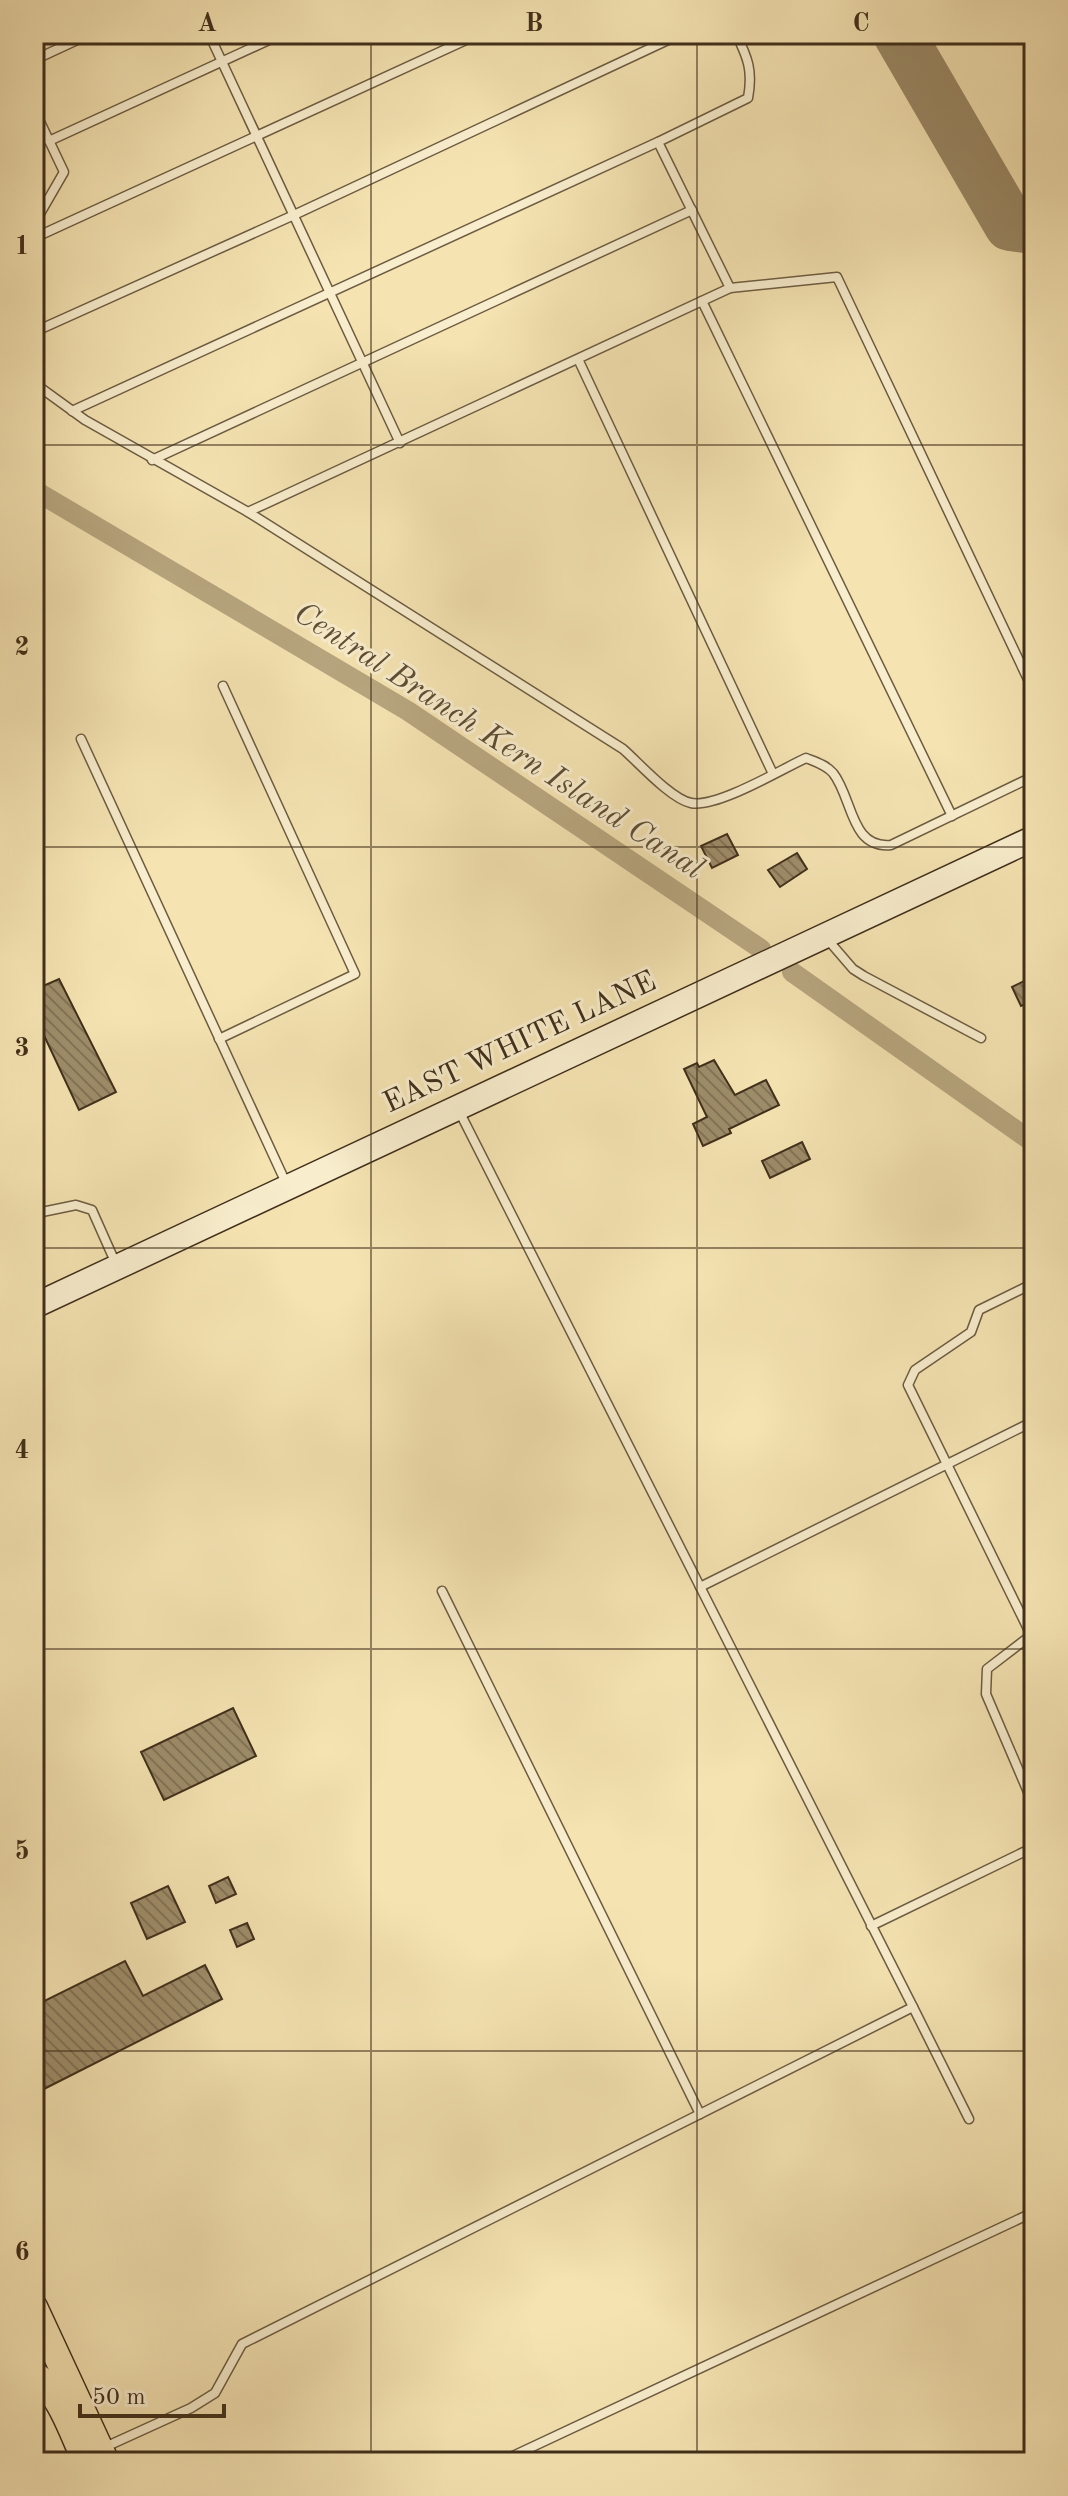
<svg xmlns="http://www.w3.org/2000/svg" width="1068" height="2496" viewBox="0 0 1068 2496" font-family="'Old Standard TT',serif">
	<defs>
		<pattern id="building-back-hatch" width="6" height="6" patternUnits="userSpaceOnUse" patternTransform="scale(2)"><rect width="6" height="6" fill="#9e8d6a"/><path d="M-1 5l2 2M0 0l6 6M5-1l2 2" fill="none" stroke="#827456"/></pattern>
	</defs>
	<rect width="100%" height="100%" fill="#f5e3b2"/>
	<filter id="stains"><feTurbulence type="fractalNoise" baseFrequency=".0025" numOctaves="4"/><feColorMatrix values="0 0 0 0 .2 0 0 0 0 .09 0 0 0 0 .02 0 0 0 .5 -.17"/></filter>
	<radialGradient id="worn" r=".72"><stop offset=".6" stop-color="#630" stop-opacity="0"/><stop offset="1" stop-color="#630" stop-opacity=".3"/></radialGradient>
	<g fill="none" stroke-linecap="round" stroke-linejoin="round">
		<g stroke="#b7a67f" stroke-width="20">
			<polyline points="34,490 408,711 761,949"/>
			<polyline points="792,972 1034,1143"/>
		</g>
		<polyline stroke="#9a8966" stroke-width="52" points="899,34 1010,225 1034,228"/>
	</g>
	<g fill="url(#building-back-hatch)" stroke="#402f1b" stroke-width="2">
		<polygon points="727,834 738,855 712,868 701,846"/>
		<polygon points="797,853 807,869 780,887 768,870"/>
		<polygon points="1034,976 1034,1000 1021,1006 1012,987"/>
		<polygon points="59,979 116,1092 79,1110 41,1029 34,1032 34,990"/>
		<polygon points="714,1060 735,1095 766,1080 779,1105 729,1129 731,1133 703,1146 693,1124 707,1117 684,1069 697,1063 699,1067"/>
		<polygon points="802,1142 810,1159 770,1178 762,1161"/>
		<polygon points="233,1708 256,1756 164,1800 141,1752"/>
		<polygon points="228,1877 236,1894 216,1903 209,1886"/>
		<polygon points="168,1886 185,1922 147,1939 131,1903"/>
		<polygon points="247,1923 254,1939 237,1947 230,1930"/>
		<polygon points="125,1961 143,1996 205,1965 222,1999 34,2094 34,2006"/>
	</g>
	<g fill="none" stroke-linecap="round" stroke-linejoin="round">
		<defs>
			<g id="lane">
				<polyline points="209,34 400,443"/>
				<polyline points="34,60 90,34"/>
				<polyline points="34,109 64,172 34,224"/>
				<polyline points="49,141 282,34"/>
				<polyline points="34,238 479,34"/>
				<polyline points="730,288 837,277 1034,692"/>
				<polyline points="702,301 952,816"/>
				<polyline points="34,332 294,215 681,34"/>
				<polyline points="578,359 773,774"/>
				<path d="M 34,383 L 85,420 L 248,512 L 730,288 L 658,142 L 748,98 C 753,71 748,58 736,34"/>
				<polyline points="72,411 658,142"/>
				<polyline points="152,460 692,210"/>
				<path d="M 248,512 L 623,749 C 639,763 671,799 691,803 C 717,808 780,770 806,758 C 816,762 826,765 833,773 C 853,798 850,849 891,845 L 1034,776"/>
				<polyline points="81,739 286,1183"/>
				<polyline points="828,940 853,969 864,976 981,1038"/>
				<polyline points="219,1039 355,974 223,686"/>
				<polyline points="34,1196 42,1212 34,1226"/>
				<polyline points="42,1212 76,1205 92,1210 116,1264"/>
				<polyline points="700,1587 1034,1421"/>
				<polyline points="442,1591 700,2114"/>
				<polyline points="1034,1633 987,1669 986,1694 1034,1806"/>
				<polyline points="1031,1635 908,1385 915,1370 971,1332 979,1310 1034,1283"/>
				<polyline points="871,1926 1034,1847"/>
				<polyline points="913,2007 969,2119"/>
				<polyline points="103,2448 191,2408 215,2393 242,2344 913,2007 458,1109"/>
				<polyline points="500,2462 1034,2212"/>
			</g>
			<polyline id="secondary" points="34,1306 1034,838"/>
			<g id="primary">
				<polyline points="34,2307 106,2462"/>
				<path d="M 34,2374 C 61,2394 72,2432 86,2462"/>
			</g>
		</defs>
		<use href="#lane" stroke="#6d5c41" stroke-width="11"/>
		<use href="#secondary" stroke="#402f1b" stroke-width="27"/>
		<use href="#primary" stroke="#402f1b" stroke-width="29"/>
		<use href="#lane" stroke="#f8edcd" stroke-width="8"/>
		<use href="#secondary" stroke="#f8edcd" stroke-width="24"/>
		<use href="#primary" stroke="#f5e3b2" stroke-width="26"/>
	</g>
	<path fill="none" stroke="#402f1b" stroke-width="2" stroke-opacity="0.55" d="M 371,34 L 371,2462M 697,34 L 697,2462M 34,445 L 1034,445M 34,847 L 1034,847M 34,1248 L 1034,1248M 34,1649 L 1034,1649M 34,2051 L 1034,2051"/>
	<g text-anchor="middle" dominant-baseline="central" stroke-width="6" stroke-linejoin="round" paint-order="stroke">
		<g font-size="30" fill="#402f1b" stroke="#f8edcd">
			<text transform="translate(520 1043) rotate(-25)">EAST WHITE LANE</text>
		</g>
		<g font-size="32" font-style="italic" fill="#5e4d34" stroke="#f8edcd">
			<text transform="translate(498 742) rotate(33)">Central Branch Kern Island Canal</text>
		</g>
	</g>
	<rect width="1068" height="2496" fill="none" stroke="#f5e3b2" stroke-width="88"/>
	<path d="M80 2404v12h144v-12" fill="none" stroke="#402f1b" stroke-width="4"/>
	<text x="92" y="2404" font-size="24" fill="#402f1b" stroke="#f8edcd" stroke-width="6" paint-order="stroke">50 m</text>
	<rect x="44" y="44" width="980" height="2408" fill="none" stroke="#402f1b" stroke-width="3"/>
	<g font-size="26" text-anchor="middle" font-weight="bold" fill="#402f1b">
		<text x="207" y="31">A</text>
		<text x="534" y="31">B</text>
		<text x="861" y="31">C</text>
		<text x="22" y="254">1</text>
		<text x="22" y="655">2</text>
		<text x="22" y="1056">3</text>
		<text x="22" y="1458">4</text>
		<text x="22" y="1859">5</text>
		<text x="22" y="2260">6</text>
	</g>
	<rect width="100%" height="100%" filter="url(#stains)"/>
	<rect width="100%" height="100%" fill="url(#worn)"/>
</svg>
